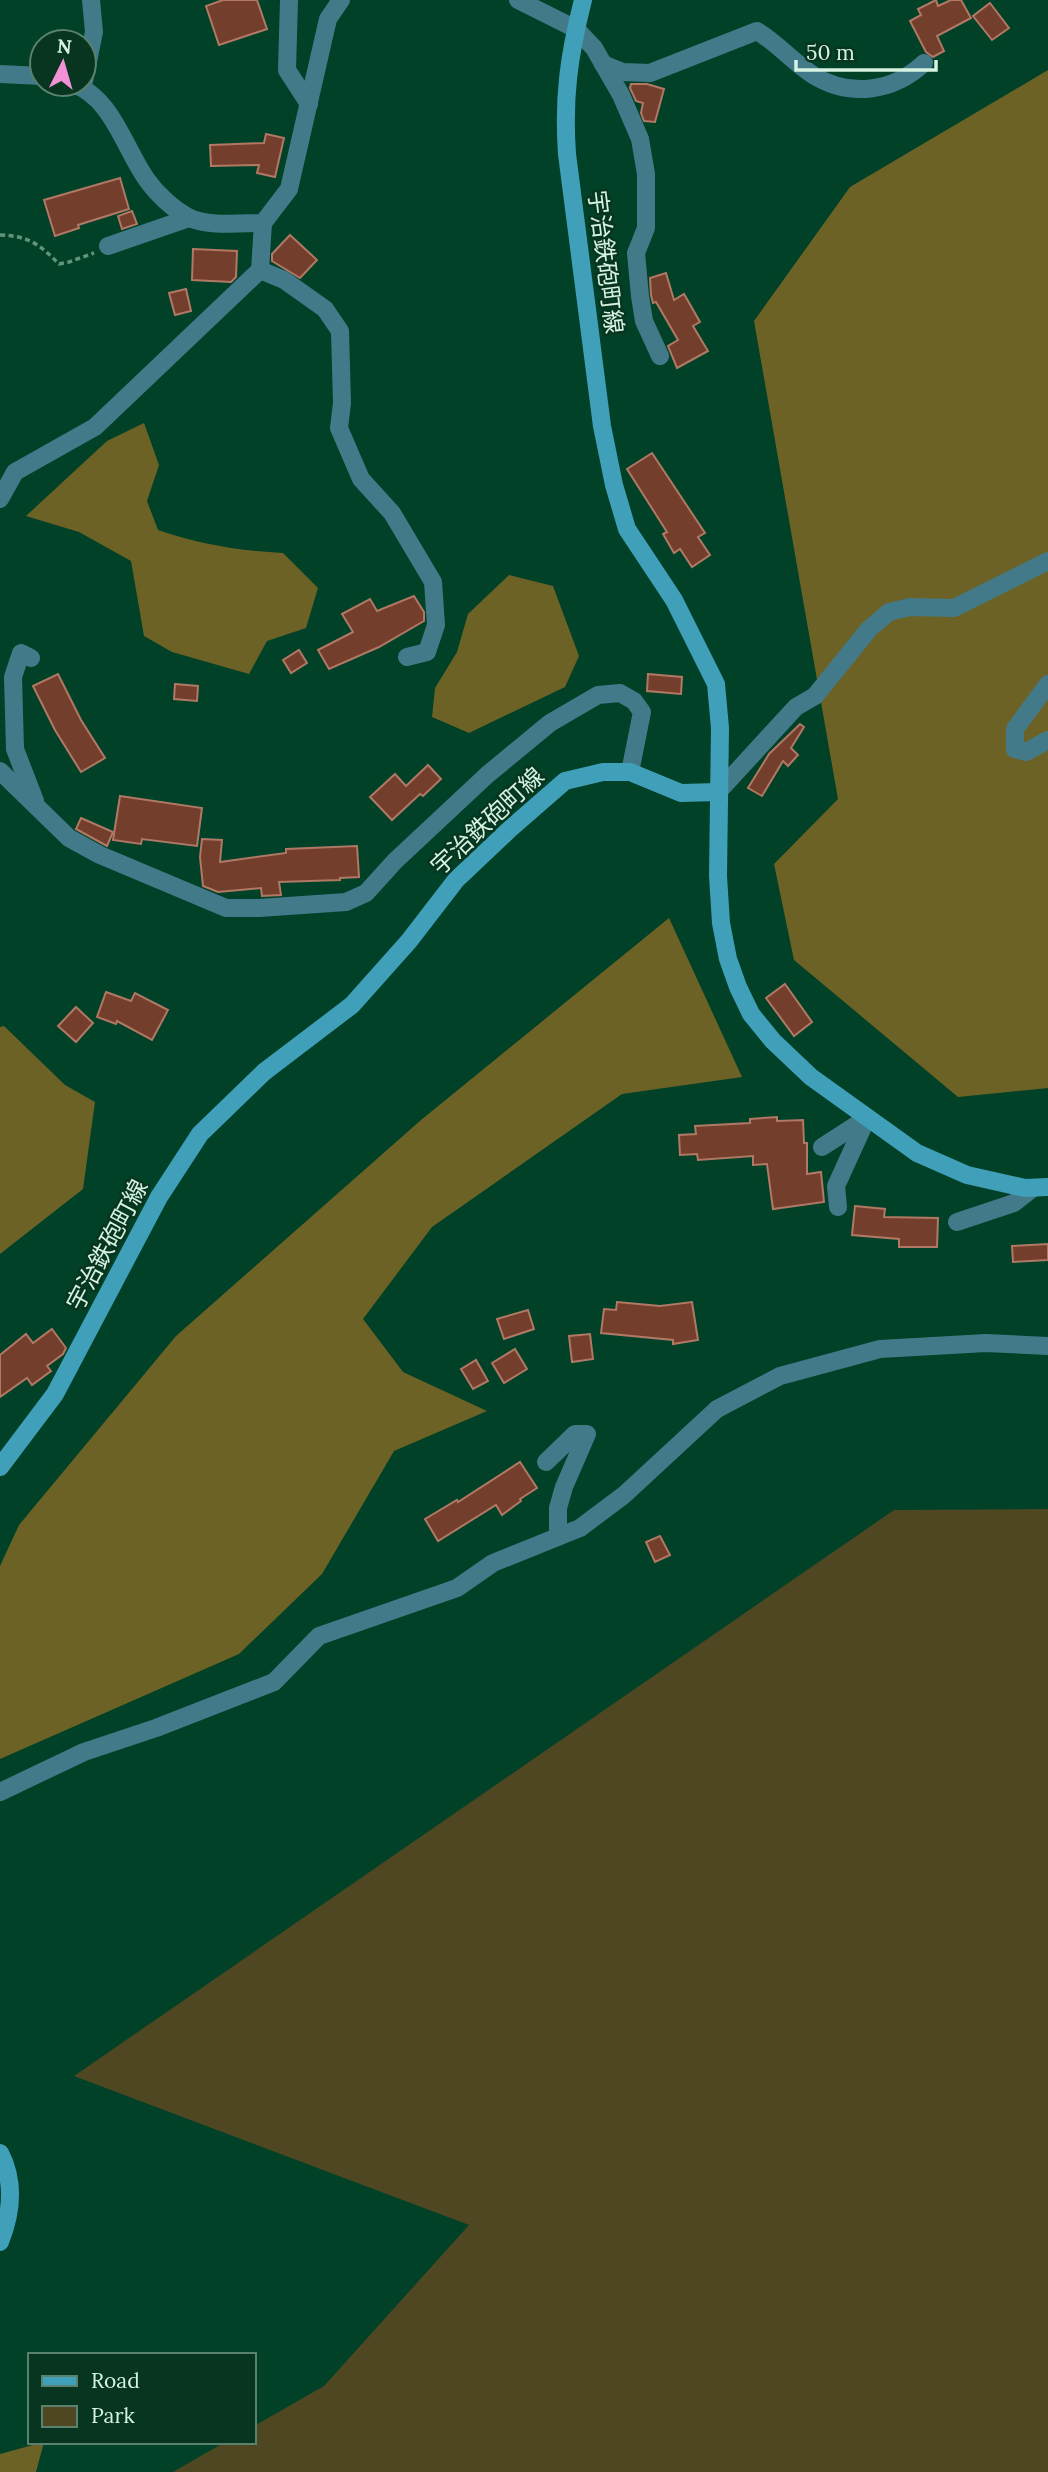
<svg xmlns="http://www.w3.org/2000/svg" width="1048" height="2472" viewBox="0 0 1048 2472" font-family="Lora,'Noto Sans JP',serif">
	<rect width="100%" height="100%" fill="#004127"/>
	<polygon fill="#4e4722" points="1048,1509 1048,2472 173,2472 225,2442 254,2442 254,2426 324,2386 469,2225 74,2076 894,1510"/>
	<g fill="#6d6226">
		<polygon points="1048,70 1048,1088 958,1097 794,960 774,864 838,799 754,321 850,187"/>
		<path d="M 144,423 L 159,465 L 147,501 L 158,530 C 199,544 240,551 283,553 L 318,588 L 306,628 L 267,641 L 249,674 L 172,652 L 144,636 L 131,561 L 79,532 L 26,516 L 107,441 Z"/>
		<polygon points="509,575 553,586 579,656 565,687 469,733 432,717 435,688 457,652 468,614"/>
		<polygon points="669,918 742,1077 622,1094 432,1227 363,1319 403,1372 487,1411 394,1451 322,1574 239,1654 0,1759 0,1566 19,1525 176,1336 421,1120"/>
		<polygon points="4,1026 65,1085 95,1102 83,1189 0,1254 0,1027"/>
		<polygon points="44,2442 36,2472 0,2472 0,2454"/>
	</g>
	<g fill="#743e2c" stroke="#b07865" stroke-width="2">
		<polygon points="223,0 257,0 267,29 219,45 206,6"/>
		<polygon points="936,0 938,6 951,0 961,0 971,18 937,36 944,51 933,57 926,52 910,21 921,15 918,9"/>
		<polygon points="990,3 1009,28 992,40 973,16"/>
		<polygon points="631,84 647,84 664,89 655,122 644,121 641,113 643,103 636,101 630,88"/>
		<polygon points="266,134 284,138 275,177 257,173 259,165 211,166 210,145 264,143"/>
		<polygon points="120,178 129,209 78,225 79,228 55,236 44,200"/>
		<polygon points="132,211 137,224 122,229 118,216"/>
		<polygon points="290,235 317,260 300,278 272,261 272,254"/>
		<polygon points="193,249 237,251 236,277 231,282 192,280"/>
		<polygon points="666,273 674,300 684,294 700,322 693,326 708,351 677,368 668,346 678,340 656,302 653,303 651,295 650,278"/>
		<polygon points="186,289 191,311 175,315 169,293"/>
		<polygon points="652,453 705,533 698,537 710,555 692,567 680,549 674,553 663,534 667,532 627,469"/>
		<polygon points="414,596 424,612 424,621 379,647 329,669 318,650 353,632 342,614 370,599 377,611"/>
		<polygon points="299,650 307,663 291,673 283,660"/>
		<polygon points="58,674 81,720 105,758 81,772 55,730 33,686"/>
		<polygon points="648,674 682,677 681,694 647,691"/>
		<polygon points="175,684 198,686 197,701 174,699"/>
		<polygon points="800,724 804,727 791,748 798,755 788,766 783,761 762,796 748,788 769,754"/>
		<polygon points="428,765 441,779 423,796 420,794 392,820 370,797 395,774 406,786"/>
		<polygon points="120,796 202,808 197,846 142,839 141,844 113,840"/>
		<polygon points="81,818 113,832 107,846 76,829"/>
		<polygon points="202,839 222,840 220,862 286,853 286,849 357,846 359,877 340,878 340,880 279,882 281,895 262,896 261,888 218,892 203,886 200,857"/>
		<polygon points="785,984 812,1022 794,1036 766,998"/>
		<polygon points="106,992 131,1001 135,993 168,1010 152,1040 117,1021 116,1024 97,1017"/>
		<polygon points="76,1007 93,1023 76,1042 58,1026"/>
		<polygon points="777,1117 777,1121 803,1120 804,1143 807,1143 807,1174 821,1172 824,1202 773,1209 767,1164 753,1165 753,1156 698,1160 697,1154 680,1155 679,1135 696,1134 695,1126 750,1123 750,1119"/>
		<polygon points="855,1206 885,1209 884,1217 938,1218 937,1247 899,1247 899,1239 852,1235"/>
		<polygon points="1048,1244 1048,1260 1013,1262 1012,1246"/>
		<polygon points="617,1302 660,1306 692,1302 698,1340 673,1344 673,1340 601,1333 604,1309 616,1310"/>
		<polygon points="528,1310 534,1329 504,1339 497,1319"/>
		<polygon points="52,1329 66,1348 63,1354 47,1366 51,1371 32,1385 27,1378 0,1397 0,1355 26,1334 33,1343"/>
		<polygon points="590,1334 593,1359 572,1362 569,1336"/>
		<polygon points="515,1349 527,1369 504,1383 492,1363"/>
		<polygon points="476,1360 488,1381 473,1389 461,1369"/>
		<polygon points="520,1462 537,1488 520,1499 521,1501 502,1515 496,1505 438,1541 425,1519 457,1500 458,1502"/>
		<polygon points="660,1536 670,1555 655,1562 646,1542"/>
	</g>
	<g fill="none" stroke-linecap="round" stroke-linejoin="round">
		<path stroke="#62937d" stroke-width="3.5" stroke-dasharray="5 3.5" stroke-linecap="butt" d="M 0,235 C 29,236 39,244 59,264 L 69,262 L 94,253"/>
		<g stroke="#437a8a" stroke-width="18">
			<polyline points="289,0 287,70 309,104"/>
			<polyline points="518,0 576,29 594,48 621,95 640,139 646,174 646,228 636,253 640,296 644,321 660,356"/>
			<path d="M 603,64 L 623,72 L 650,73 L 757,31 C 777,43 793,62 813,75 C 850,98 893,92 924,63"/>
			<polyline points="0,74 42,76"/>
			<polyline points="84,81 94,32 91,0"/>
			<path d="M 72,84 C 112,96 125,150 147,180 C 157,194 173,209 188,217 C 206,227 242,223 263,223 L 289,189 L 328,19 L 341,0"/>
			<polyline points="263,223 260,270 284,280 325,309 340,331 342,403 339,428 361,479 392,513 433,582 436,625 427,652 407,657"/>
			<polyline points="108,246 189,218"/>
			<polyline points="0,499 15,472 95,427 260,270"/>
			<polyline points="31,658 21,653 13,677 15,749 35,801"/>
			<polyline points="1048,684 1015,729 1015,749 1026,752 1048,740"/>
			<polyline points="0,771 69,838 100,855 226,908 259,908 346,902 366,893 395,861 487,775 550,723 598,695 620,693 634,701 642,712 630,772"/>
			<polyline points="718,792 796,707 815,696 869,629 889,612 910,607 954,608 1048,561"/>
			<polyline points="822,1147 867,1118"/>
			<polyline points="838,1207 836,1186 867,1118"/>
			<polyline points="957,1222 1014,1203 1033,1188"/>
			<polyline points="546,1462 575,1434 587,1434 564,1487 558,1508 558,1537"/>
			<polyline points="0,1792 84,1752 156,1728 274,1682 319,1636 457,1588 493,1563 580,1528 624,1495 717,1409 780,1376 880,1349 986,1343 1048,1346"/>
		</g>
		<g stroke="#409fb9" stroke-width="18">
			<path d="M 583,0 C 569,55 563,97 567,154 L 602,426 L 614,485 L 627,529 L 674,600 L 716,684 L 720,728 L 718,876 L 721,923 L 728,959 L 738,987 L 751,1014 L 773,1041 L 811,1077 L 917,1153 L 967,1175 L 1025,1188 L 1048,1187"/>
			<polyline points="0,1467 55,1394 159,1197 200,1134 264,1072 352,1005 409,941 456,880 511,828 565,781 603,772 630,772 681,793 718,792"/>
			<path d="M 0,2153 C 15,2182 12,2212 0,2242"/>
		</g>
	</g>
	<g text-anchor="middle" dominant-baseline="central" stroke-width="5" stroke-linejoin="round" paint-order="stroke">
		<g font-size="24" fill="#d6f3e2" stroke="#073520">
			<text transform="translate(606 262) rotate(83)">宇治鉄砲町線</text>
			<text transform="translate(487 821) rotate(-43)">宇治鉄砲町線</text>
			<text transform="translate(107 1245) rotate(-62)">宇治鉄砲町線</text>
		</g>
	</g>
	<rect x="28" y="2353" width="228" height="91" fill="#073520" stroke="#5a816e" stroke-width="2"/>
	<rect x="42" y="2376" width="35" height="10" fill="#409fb9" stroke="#5a816e" stroke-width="2"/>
	<text x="91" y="2388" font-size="21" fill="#d6f3e2">Road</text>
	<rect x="42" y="2406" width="35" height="21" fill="#4e4722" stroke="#5a816e" stroke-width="2"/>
	<text x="91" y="2423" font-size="21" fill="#d6f3e2">Park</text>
	<g transform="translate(63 63) rotate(5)"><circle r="33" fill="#073520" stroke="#5a816e" stroke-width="2"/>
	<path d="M0-5L12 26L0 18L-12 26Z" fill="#f391d6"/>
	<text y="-10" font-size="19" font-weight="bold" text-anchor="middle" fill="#d6f3e2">N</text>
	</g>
	<path d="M796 60v10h140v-10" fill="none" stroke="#d6f3e2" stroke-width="3.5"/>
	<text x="806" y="60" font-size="21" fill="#d6f3e2" stroke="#073520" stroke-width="5" paint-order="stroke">50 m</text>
</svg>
